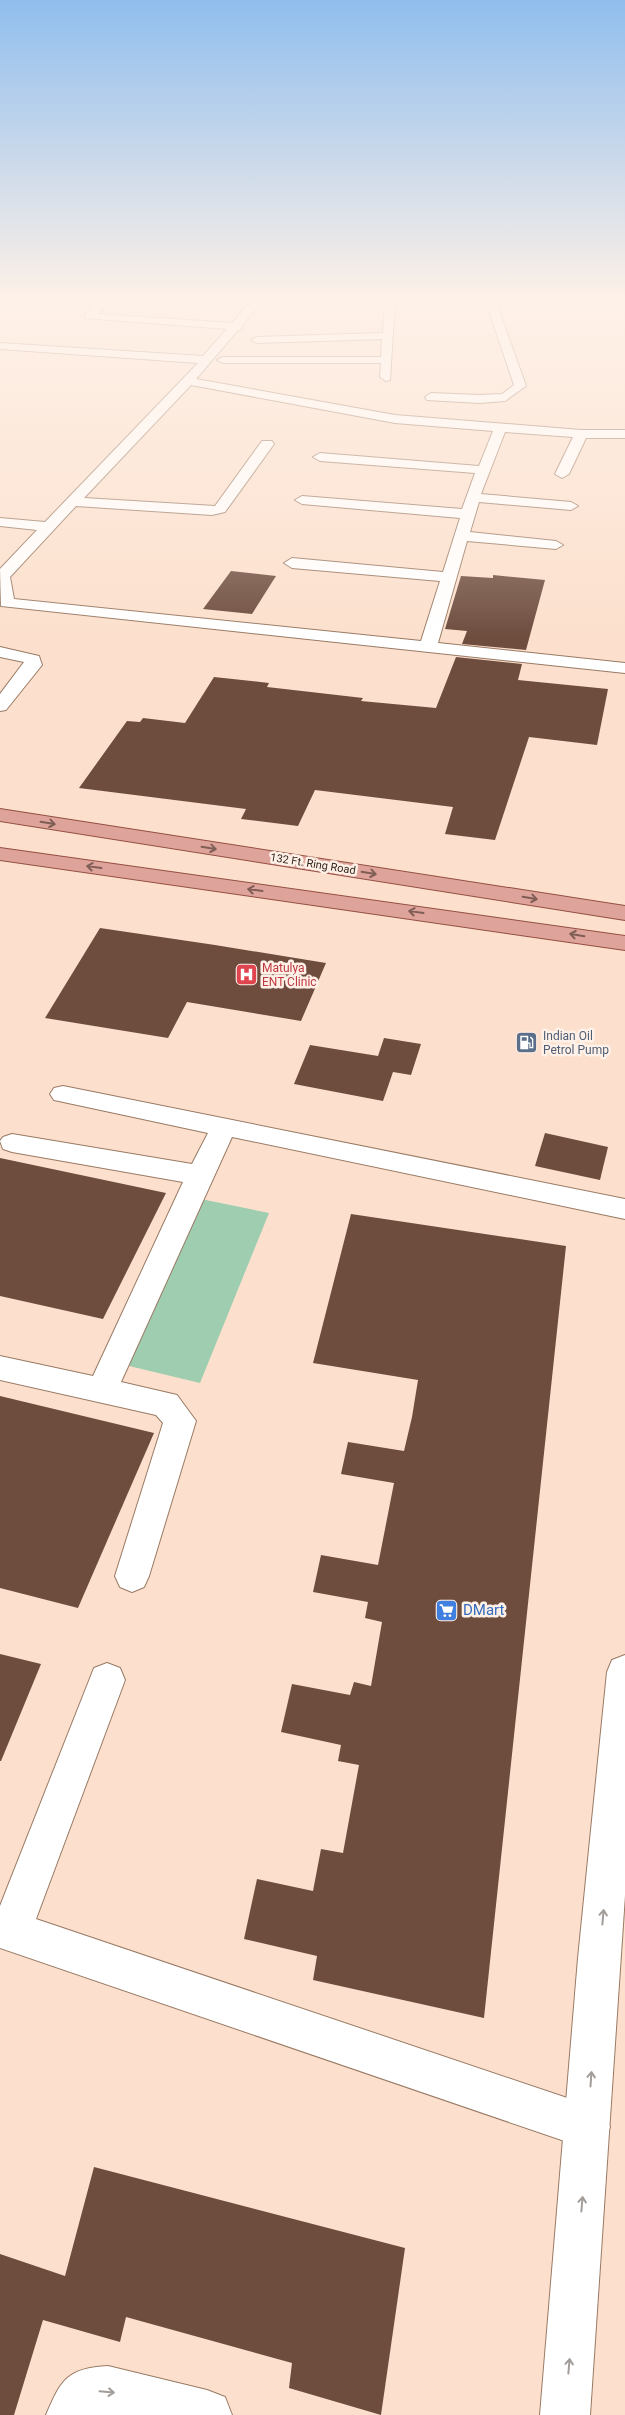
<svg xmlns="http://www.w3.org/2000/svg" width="625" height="2415" viewBox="0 0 625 2415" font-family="Roboto,sans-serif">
	<rect width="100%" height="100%" fill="#fce0cd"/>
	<polygon fill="#9ecdb0" points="201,1199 269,1213 200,1383 125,1365"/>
	<g fill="#6e4d3f">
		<polygon points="231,571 276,576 252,614 203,609"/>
		<polygon points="493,575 545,580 526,650 462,644 467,631 445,629 461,576 493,578"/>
		<polygon points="456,657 522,664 518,680 608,689 597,745 529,737 495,840 445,834 453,807 315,790 298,826 241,819 246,809 79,788 127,721 140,722 143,718 185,723 214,677 269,683 267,687 363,698 361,701 436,708"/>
		<polygon points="100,928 215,945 326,963 301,1021 187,1002 168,1038 45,1018"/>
		<polygon points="384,1038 421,1044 411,1075 393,1072 383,1101 294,1084 310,1045 378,1056"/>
		<polygon points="545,1133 608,1147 600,1180 535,1166"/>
		<polygon points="0,1158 166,1193 103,1319 0,1296"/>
		<polygon points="351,1214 566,1246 484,2018 313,1980 317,1956 244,1939 257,1879 313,1891 321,1849 343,1853 359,1765 338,1761 341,1745 281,1732 292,1684 350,1695 354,1682 371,1686 382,1622 365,1618 368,1602 313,1592 321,1555 378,1565 394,1483 341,1474 348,1442 404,1451 412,1417 418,1380 313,1363"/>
		<polygon points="0,1396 154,1433 78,1608 0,1588"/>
		<polygon points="0,1654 41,1664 1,1761 0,1761"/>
		<polygon points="94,2167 405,2248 381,2415 289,2388 292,2363 126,2317 120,2342 43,2320 14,2415 0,2415 0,2254 65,2276"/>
	</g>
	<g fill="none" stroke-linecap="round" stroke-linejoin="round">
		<defs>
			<g id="minor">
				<polygon points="0,299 8,299 0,305"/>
				<path d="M 101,299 L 113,299 L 97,314 L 232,323 L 253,299 L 264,299 L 242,325 L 242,329 L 238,330 L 196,379 L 395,415 L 581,430 L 625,430 L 625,438 L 586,438 L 569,474 L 562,478 L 555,474 L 573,437 L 505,432 L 481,494 L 571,502 L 578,506 L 571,510 L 479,502 L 470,532 L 556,541 L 563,545 L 556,549 L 467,541 L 438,643 L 625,663 L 625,673 L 1,606 L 0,569 L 37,530 L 0,526 L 0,518 L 45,522 L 198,363 L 0,349 L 0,343 L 203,356 L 227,329 L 85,318 L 85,314 ZM 191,385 L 395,423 L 493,431 L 479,466 L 320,453 L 313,457 L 320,461 L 475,473 L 462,509 L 302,496 L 295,500 L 302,504 L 460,518 L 443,572 L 292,558 L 284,563 L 292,568 L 440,581 L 421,641 L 14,599 L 10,577 L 76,506 L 212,515 L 225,512 L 274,444 L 272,441 L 262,441 L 215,506 L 84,498 Z"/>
				<polygon points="385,299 395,299 390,380 386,381 380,377 381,363 223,363 217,360 223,357 381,357 382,339 257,343 251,340 257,337 383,333"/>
				<polygon points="485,299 495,299 526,386 505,401 479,403 427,400 425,397 431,393 479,395 502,394 514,385"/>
				<polygon points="0,647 39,656 42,665 6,710 0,711 0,694 24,662 0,657"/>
				<polygon points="63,1086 625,1199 625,1219 232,1137 121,1382 177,1395 196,1421 149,1576 144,1587 132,1592 120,1587 115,1576 163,1423 156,1415 0,1380 0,1356 93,1376 183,1182 12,1152 3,1149 0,1141 3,1137 12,1134 192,1164 208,1133 54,1100 50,1094 54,1088"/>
				<polygon points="107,1663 120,1668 125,1680 36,1919 588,2105 604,2111 610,2127 604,2143 588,2149 0,1948 0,1906 94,1668"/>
				<path d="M 108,2366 L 207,2390 L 225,2397 L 232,2415 L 46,2415 C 61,2379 68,2368 108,2366 Z"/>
			</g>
			<polygon id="tertiary" points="625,1655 625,1895 590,2415 540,2415 578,1958 607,1672 612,1660"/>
			<g id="primary">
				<polygon points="0,809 625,906 625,920 0,821"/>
				<polygon points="0,848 625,936 625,950 0,860"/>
			</g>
		</defs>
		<use href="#minor" stroke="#997a64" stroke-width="2"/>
		<use href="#tertiary" stroke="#997a64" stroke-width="2"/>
		<use href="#primary" stroke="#944f42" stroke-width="2"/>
		<use href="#minor" fill="#fff" fill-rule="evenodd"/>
		<use href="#tertiary" fill="#fff" fill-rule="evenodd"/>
		<use href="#primary" fill="#dea39a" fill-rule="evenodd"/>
	</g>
	<defs><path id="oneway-shaft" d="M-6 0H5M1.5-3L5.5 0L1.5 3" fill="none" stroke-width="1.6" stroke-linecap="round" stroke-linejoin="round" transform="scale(1.25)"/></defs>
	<g stroke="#7f5e55">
		<use href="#oneway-shaft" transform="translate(48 823) rotate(9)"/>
		<use href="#oneway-shaft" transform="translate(209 848) rotate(9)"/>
		<use href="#oneway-shaft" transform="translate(94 867) rotate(-172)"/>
		<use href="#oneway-shaft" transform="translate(369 873) rotate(9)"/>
		<use href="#oneway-shaft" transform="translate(255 890) rotate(-172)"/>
		<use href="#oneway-shaft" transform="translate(530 898) rotate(9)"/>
		<use href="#oneway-shaft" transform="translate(416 912) rotate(-172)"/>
		<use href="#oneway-shaft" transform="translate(577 935) rotate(-171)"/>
	</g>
	<g stroke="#a39d99">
		<use href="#oneway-shaft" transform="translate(603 1917) rotate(-85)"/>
		<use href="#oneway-shaft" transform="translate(591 2079) rotate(-86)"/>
		<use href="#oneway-shaft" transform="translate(582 2204) rotate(-85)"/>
		<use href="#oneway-shaft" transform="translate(569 2366) rotate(-85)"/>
		<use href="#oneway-shaft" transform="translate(107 2392) rotate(5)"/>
	</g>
	<linearGradient id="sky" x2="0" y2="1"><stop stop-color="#90beed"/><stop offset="0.47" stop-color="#fef1e8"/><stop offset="1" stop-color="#fef1e8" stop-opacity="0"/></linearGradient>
	<rect width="625" height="638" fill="url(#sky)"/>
	<defs>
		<symbol id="hospital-square" viewBox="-11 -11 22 22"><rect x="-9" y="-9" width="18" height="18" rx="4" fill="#e0444e" stroke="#fff1e7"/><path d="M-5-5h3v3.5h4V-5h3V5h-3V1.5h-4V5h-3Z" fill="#fff"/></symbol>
		<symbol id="fuel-square" viewBox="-11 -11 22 22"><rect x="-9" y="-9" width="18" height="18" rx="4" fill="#5c6f8a" stroke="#fff1e7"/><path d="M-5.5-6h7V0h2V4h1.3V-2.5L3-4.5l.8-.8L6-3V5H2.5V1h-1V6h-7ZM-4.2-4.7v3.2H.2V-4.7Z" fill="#fff"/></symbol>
		<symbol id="supermarket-square" viewBox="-11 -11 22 22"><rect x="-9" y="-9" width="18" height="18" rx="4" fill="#3f7fe0" stroke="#fff1e7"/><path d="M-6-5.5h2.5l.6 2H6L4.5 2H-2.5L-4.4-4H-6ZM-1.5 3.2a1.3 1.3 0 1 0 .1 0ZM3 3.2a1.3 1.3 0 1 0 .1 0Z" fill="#fff"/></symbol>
	</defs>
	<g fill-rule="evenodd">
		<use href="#hospital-square" x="234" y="962" width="25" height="25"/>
		<use href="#fuel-square" x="514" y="1030" width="25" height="25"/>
		<use href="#supermarket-square" x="434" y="1598" width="25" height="25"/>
	</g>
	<g text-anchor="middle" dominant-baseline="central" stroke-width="5" stroke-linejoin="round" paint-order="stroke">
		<g font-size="11" fill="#32251c" stroke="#fff1e7">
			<text transform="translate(313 864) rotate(9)">132 Ft. Ring Road</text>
		</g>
		<g font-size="12" fill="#be3a42" stroke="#fff1e7" text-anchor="start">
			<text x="262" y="968">Matulya<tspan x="262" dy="14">ENT Clinic</tspan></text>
		</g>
		<g font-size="12" fill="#4e5e75" stroke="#fff1e7" text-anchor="start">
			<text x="543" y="1036">Indian Oil<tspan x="543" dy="14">Petrol Pump</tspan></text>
		</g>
		<g font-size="15" fill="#366cbe" stroke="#fff1e7" text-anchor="start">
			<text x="463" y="1610">DMart</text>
		</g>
	</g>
</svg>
